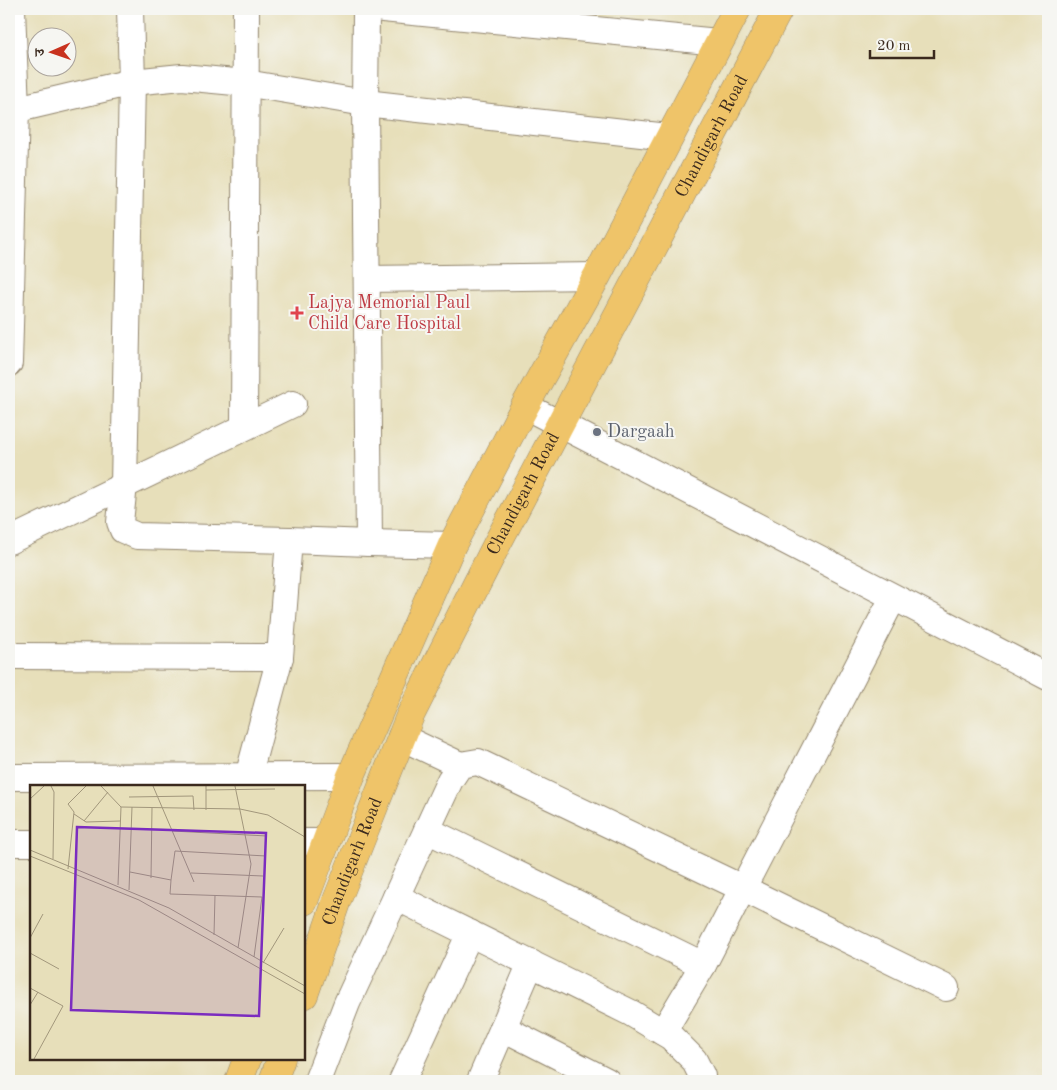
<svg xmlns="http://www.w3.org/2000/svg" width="1057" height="1090" viewBox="0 0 1057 1090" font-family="'Old Standard TT','Noto Serif Devanagari',serif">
	<rect width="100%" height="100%" fill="#f6f6f2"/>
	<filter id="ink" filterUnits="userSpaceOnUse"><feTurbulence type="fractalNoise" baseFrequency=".02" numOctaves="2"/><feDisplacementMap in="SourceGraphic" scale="10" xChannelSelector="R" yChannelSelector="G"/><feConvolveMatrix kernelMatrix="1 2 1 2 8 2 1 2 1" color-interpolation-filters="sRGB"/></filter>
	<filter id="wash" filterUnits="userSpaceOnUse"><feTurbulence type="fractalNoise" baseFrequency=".0096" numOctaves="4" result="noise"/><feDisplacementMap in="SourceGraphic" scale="20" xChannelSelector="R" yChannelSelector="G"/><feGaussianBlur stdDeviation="1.12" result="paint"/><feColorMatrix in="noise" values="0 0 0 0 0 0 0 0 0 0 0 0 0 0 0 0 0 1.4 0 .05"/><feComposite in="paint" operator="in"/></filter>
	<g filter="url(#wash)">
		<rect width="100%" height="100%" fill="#e7dfba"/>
	</g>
	<g filter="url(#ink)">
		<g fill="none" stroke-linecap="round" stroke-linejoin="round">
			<defs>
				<g id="minor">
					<polyline points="130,9 132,82 124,485 120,522 123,530 137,536 289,540 280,657 248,777"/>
					<polyline points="383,9 718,42"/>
					<polyline points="9,111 132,82 182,77 245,83 365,103 668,137"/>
					<polyline points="368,279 597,276"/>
					<polyline points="9,363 16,108 12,9"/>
					<polyline points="525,406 1048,677"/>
					<polyline points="244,426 246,9"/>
					<polyline points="289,540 369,543 365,103 366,14 369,9"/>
					<polyline points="9,541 293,404"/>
					<polyline points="369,543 452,545"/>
					<polyline points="9,656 280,657"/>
					<polyline points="401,737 460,765"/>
					<polyline points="9,777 351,776"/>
					<polyline points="427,830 703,965"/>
					<polyline points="304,842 326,842"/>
					<polyline points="9,843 31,843"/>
					<polyline points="396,897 631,1013 671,1037 694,1060 702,1076 702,1081"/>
					<polyline points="503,1028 607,1081"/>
					<polyline points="663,1032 703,965 893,598"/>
					<polyline points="317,1081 347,1003 450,780 460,765 478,762 742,888 946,988"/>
					<polyline points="402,1081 470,933"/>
					<polyline points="480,1081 531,963"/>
				</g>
				<g id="major">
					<polyline points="304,901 351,776 452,545 525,406 597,276 737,9"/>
					<path id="s1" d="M 304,995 L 337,900 L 410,716 L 497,544 L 779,9"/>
					<polyline points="239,1081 247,1059"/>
					<polyline points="273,1081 281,1059"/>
				</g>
			</defs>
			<use href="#minor" stroke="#91846c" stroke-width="28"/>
			<use href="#major" stroke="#91846c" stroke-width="29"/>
			<use href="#minor" stroke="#fff" stroke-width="26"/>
			<use href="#major" stroke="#efc469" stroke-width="28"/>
		</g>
	</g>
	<path fill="#e0444e" stroke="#f6f6f2" stroke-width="2" d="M294.5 305.5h5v5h5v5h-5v5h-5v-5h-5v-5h5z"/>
	<circle fill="#6b7280" stroke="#f6f6f2" stroke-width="2" cx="597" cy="432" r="5"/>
	<g text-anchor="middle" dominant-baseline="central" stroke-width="4" stroke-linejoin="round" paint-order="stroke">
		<g font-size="18" fill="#3b2a1e" stroke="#f6f6f2">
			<text stroke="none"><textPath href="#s1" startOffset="952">Chandigarh Road</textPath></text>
			<text stroke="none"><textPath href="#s1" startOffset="548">Chandigarh Road</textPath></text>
			<text stroke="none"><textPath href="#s1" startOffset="142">Chandigarh Road</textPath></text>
		</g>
		<g font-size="18" fill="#be3a42" stroke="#f6f6f2" text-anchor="start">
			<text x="308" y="303">Lajya Memorial Paul<tspan x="308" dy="21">Child Care Hospital</tspan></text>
		</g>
		<g font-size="18" fill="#5b616d" stroke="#f6f6f2" text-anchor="start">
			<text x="607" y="432">Dargaah</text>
		</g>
	</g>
	<g transform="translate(30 785)">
		<rect width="275" height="275" fill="#e7dfba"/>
		<path fill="none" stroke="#a2977c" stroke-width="1" d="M 21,1 L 24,7 L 23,74M 71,1 L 91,22 L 210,24 L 238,30 L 275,52M 123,1 L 164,97M 205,1 L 221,79 L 208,163M 176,5 L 245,4M 99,12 L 163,11 L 164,25M 0,14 L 14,1M 176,25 L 176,1M 44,29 L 56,37 L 90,36M 54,36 L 78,7M 142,46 L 237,51M 0,65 L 139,123 L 275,201M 0,71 L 109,115 L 275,209M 38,84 L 44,27 L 38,19 L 56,1M 100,87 L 141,95 L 145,66 L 236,71M 161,88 L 233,91M 121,93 L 122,23M 141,95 L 140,109 L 232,112 L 224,172M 88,100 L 91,22M 99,105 L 102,22M 184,150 L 185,110M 0,153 L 13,129M 0,168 L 29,184M 233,178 L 254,143M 0,203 L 33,221 L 4,274M 0,220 L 8,207"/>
		<path fill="#7b2cbf" fill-opacity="0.15" stroke="#7b2cbf" stroke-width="2.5" d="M 47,42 L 236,48 L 229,231 L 41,225 Z"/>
		<rect width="275" height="275" fill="none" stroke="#3b2a1e" stroke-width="2.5"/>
	</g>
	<rect width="1057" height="1090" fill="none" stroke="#f6f6f2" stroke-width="30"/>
	<g transform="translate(52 52) rotate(268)"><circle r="24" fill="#f6f6f2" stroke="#aba49d"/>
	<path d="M0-4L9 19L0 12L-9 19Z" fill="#c8321e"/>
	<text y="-8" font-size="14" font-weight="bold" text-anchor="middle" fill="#3b2a1e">उ</text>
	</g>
	<path d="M870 50v8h64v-8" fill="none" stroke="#3b2a1e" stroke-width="2.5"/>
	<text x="877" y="50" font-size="15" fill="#3b2a1e" stroke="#f6f6f2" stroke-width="4" paint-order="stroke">20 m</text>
</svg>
